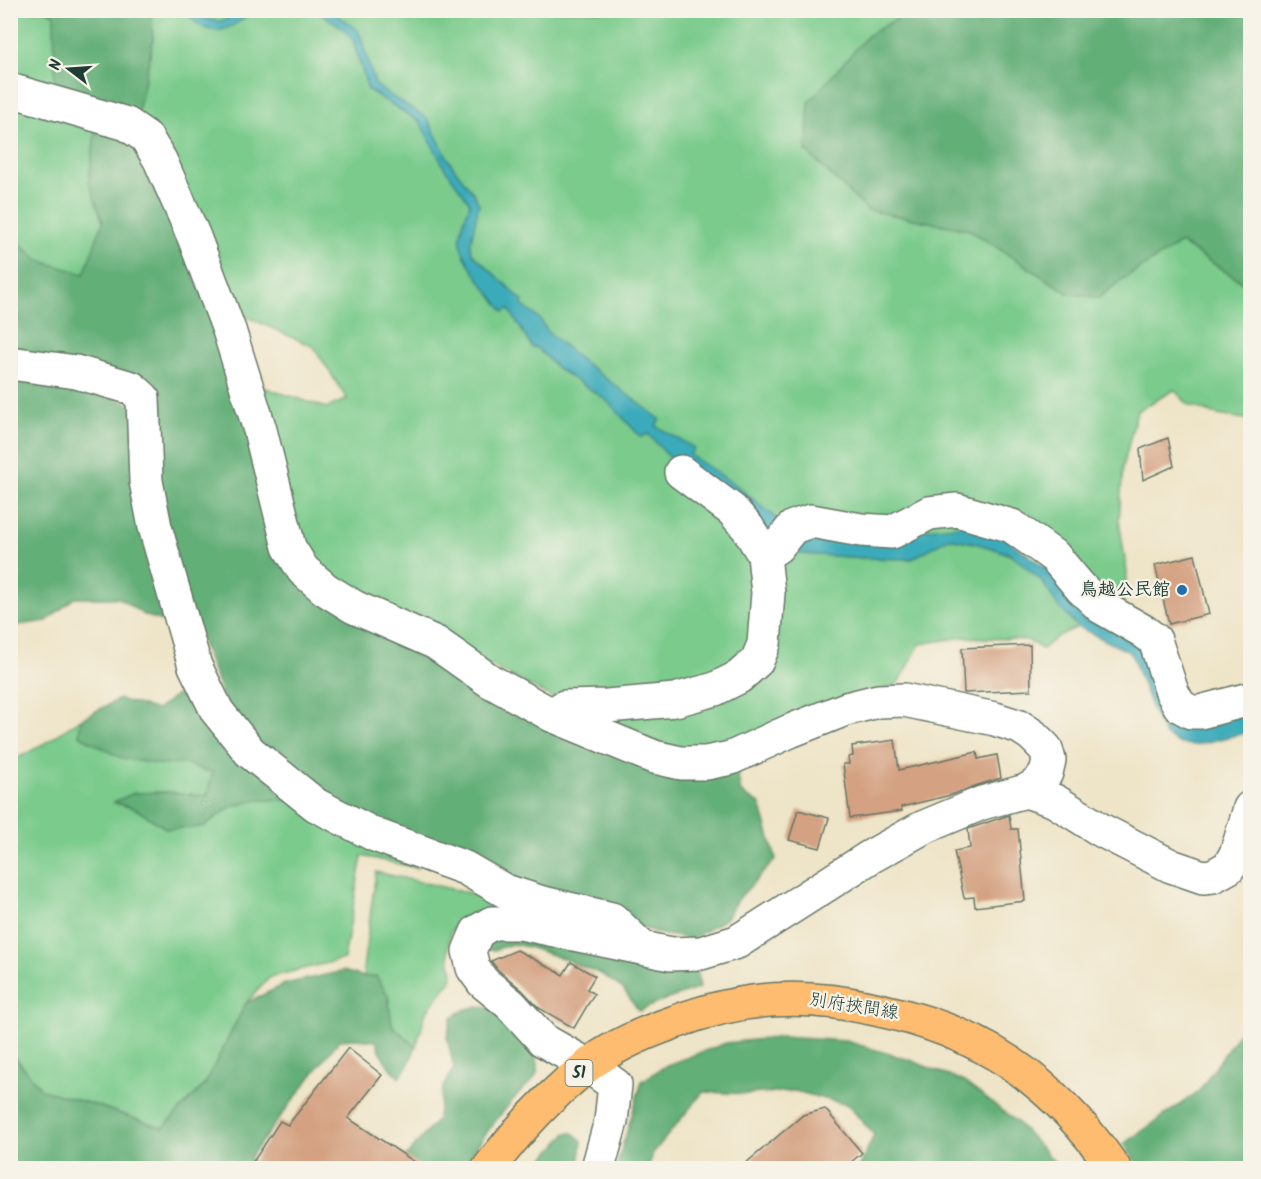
<svg xmlns="http://www.w3.org/2000/svg" width="1261" height="1179" viewBox="0 0 1261 1179" font-family="Kalam,'Klee One',sans-serif">
	<rect width="100%" height="100%" fill="#f7f3e8"/>
	<filter id="ink" filterUnits="userSpaceOnUse"><feTurbulence type="fractalNoise" baseFrequency=".0167" numOctaves="2"/><feDisplacementMap in="SourceGraphic" scale="12" xChannelSelector="R" yChannelSelector="G"/><feConvolveMatrix kernelMatrix="1 2 1 2 8 2 1 2 1" color-interpolation-filters="sRGB"/></filter>
	<filter id="wash" filterUnits="userSpaceOnUse"><feTurbulence type="fractalNoise" baseFrequency=".008" numOctaves="4" result="noise"/><feDisplacementMap in="SourceGraphic" scale="24" xChannelSelector="R" yChannelSelector="G"/><feGaussianBlur stdDeviation="1.35" result="paint"/><feColorMatrix in="noise" values="0 0 0 0 0 0 0 0 0 0 0 0 0 0 0 0 0 1.4 0 .05"/><feComposite in="paint" operator="in"/></filter>
	<g filter="url(#wash)">
		<rect width="100%" height="100%" fill="#eee4c7"/>
		<g fill="#7acb8c" stroke="#4c8460" stroke-width="1.5">
			<polygon points="10,11 61,11 55,94 16,78 11,74"/>
			<polygon points="151,11 952,11 905,14 867,210 970,230 1068,293 1099,298 1121,280 1181,243 1250,287 1250,412 1245,419 1217,415 1189,405 1174,390 1137,411 1123,467 1119,520 1127,573 1121,613 1050,546 893,527 791,518 761,636 722,680 561,702 350,592 311,558 298,530 256,385 327,408 347,399 314,347 234,311 137,116 153,41"/>
			<polygon points="10,103 96,125 89,182 103,222 84,275 38,260 11,235"/>
			<path d="M 948,538 C 984,544 1019,551 1043,583 C 1055,598 1063,614 1078,627 L 1058,636 L 1042,649 L 1027,640 L 964,637 L 920,644 L 904,674 L 896,685 L 694,755 L 570,710 L 743,677 L 785,548 L 802,554 L 866,558 L 912,559 Z"/>
			<polygon points="81,719 79,735 162,765 184,763 205,771 213,772 207,796 169,792 135,793 115,803 136,809 167,829 203,827 230,807 258,800 300,800 418,868 362,856 344,959 270,977 246,1003 205,1084 163,1128 95,1105 42,1090 11,1052 10,762 44,744"/>
			<polygon points="376,872 540,909 475,912 461,919 450,933 448,949 450,963 453,972 451,980 426,1012 416,1047 392,1025 388,995 365,977 363,969"/>
		</g>
		<g fill="#63af78" stroke="#417656" stroke-width="1.5">
			<polygon points="952,10 1250,11 1250,287 1181,243 1121,280 1099,298 1068,293 970,230 867,210 806,151 809,102 868,35 905,14"/>
			<polygon points="48,11 151,11 153,41 137,116 55,94 54,15"/>
			<polygon points="96,125 111,129 145,158 233,369 269,520 423,651 484,690 736,765 741,793 760,804 776,859 741,896 725,919 692,939 661,934 561,900 338,807 233,723 167,551 152,387 11,352 10,235 38,260 84,274 103,222 89,182"/>
			<polygon points="10,377 75,381 131,405 174,625 144,615 119,598 74,598 47,621 11,626"/>
			<polygon points="187,662 300,800 258,800 230,807 203,827 167,829 136,809 114,802 134,793 169,792 207,796 213,772 205,771 184,763 162,765 121,758 79,735 81,719 119,699 157,710 180,692"/>
			<polygon points="493,934 696,966 700,988 662,1001 639,1011 623,989 601,974 564,959 529,947 512,944 494,950 486,949"/>
			<polygon points="343,971 365,977 376,976 388,995 392,1025 416,1047 408,1065 399,1078 384,1059 376,1041 356,1039 339,1040 249,1158 262,1168 11,1168 10,1052 42,1090 95,1105 163,1128 205,1084 246,1003 285,984"/>
			<path d="M 482,1006 C 501,1011 506,1019 520,1032 C 530,1041 544,1063 535,1077 C 531,1084 523,1088 518,1094 C 498,1117 478,1142 463,1168 L 396,1168 L 437,1120 L 443,1088 L 454,1068 L 447,1037 L 452,1017 L 466,1009 Z"/>
			<polygon points="1250,1017 1250,1168 1140,1168 1124,1144 1199,1091"/>
			<polygon points="782,1037 846,1041 910,1060 964,1082 1016,1121 1060,1168 859,1168 874,1135 848,1105 795,1091 748,1094 703,1092 653,1153 648,1168 616,1168 642,1081 667,1065 726,1043"/>
			<polygon points="567,1133 573,1133 582,1141 579,1168 535,1168"/>
		</g>
		<g fill="#3baaba" stroke="#2d7477" stroke-width="1.5">
			<path d="M 185,11 L 195,11 L 201,18 L 219,21 L 225,20 L 239,11 L 252,11 C 227,34 208,40 185,11 Z"/>
			<path d="M 316,11 L 331,11 L 357,29 L 361,37 L 375,84 L 383,91 L 427,118 L 451,164 L 474,194 L 479,204 L 470,246 L 473,254 L 523,301 L 522,305 L 540,319 L 548,332 L 576,356 L 660,419 L 656,426 L 694,448 L 690,455 L 736,485 L 785,525 L 908,531 L 984,523 L 1135,632 L 1168,695 L 1250,708 L 1250,732 L 1195,745 L 1180,744 L 1165,735 L 1152,709 L 1131,653 L 1078,627 L 1058,606 L 1042,581 L 1011,554 L 972,542 L 948,538 L 912,559 L 866,558 L 802,554 L 785,548 L 678,467 L 648,434 L 641,437 L 605,399 L 558,369 L 537,348 L 532,347 L 509,309 L 504,312 C 491,294 466,267 461,245 C 458,232 466,216 470,203 L 444,167 L 420,122 L 368,90 L 353,40 C 344,27 330,19 316,11 Z"/>
		</g>
		<g id="blocks">
			<g fill="#d4a282">
				<polygon points="1168,438 1174,466 1143,480 1140,449"/>
				<polygon points="1195,555 1209,614 1169,624 1155,565"/>
				<polygon points="1030,645 1031,690 964,693 962,648"/>
				<polygon points="895,740 899,770 977,752 978,759 997,755 1001,778 975,786 951,795 901,807 902,811 850,818 843,764 849,764 848,757 853,756 852,746"/>
				<polygon points="798,810 829,818 820,848 789,840"/>
				<polygon points="1009,815 1011,829 1018,829 1025,901 975,907 974,897 964,898 954,851 970,848 968,829"/>
				<polygon points="517,950 563,975 571,962 595,976 587,989 594,994 574,1028 539,1008 522,990 497,969 491,961"/>
				<polygon points="348,1048 382,1075 348,1118 424,1168 249,1168 280,1121 288,1125"/>
				<polygon points="825,1109 862,1153 844,1168 740,1168 803,1115"/>
			</g>
		</g>
	</g>
	<g filter="url(#ink)">
		<use href="#blocks" fill-opacity="0" stroke="#677767" stroke-width="1.5"/>
		<g fill="none" stroke-linecap="round" stroke-linejoin="round">
			<defs>
				<g id="minor">
					<polyline points="10,90 127,124 146,137 160,160 194,237 229,330 260,430 289,547 303,570 325,589 354,607 436,643 490,681 552,715 654,757 681,763 706,763 731,758 790,731 846,709 878,701 904,700 995,719 1020,727 1032,735 1046,749 1049,760 1046,773 1037,784 1026,791 982,803 922,828 870,857 737,942 701,953 671,954 521,923 492,923 477,932 469,951 473,968 483,982 510,1004 543,1040 587,1065 615,1085 611,1121 598,1168"/>
					<polyline points="10,363 76,372 132,388 143,398 146,481 155,527 195,666 217,711 250,752 316,805 375,835 465,868 505,891 539,902 612,919 639,945"/>
					<polyline points="681,472 732,510 748,528 764,555"/>
					<polyline points="552,715 564,707 607,706 675,700 715,689 739,677 757,661 764,644 768,593 764,555 777,547 793,527 811,521 861,530 892,532 929,513 957,510 1012,526 1055,557 1081,588 1101,607 1143,631 1155,640 1172,692 1180,706 1191,712 1200,712 1250,699"/>
					<polyline points="1026,791 1055,801 1101,830 1171,866 1203,877 1213,876 1229,867 1237,852 1250,808"/>
				</g>
				<path id="major" d="M 489,1168 C 517,1131 549,1096 586,1067 C 610,1048 646,1032 675,1022 C 744,996 804,993 875,1009 C 981,1031 1052,1079 1114,1168"/>
			</defs>
			<use href="#minor" stroke="#677767" stroke-width="36"/>
			<use href="#major" stroke="#677767" stroke-width="36"/>
			<use href="#minor" stroke="#fff" stroke-width="33"/>
			<use href="#major" stroke="#fdbc6f" stroke-width="33"/>
		</g>
	</g>
	<circle fill="#1f6fb2" stroke="#f7f3e8" stroke-width="2" cx="1182" cy="590" r="6"/>
	<g text-anchor="middle" dominant-baseline="central" stroke-width="4.5" stroke-linejoin="round" paint-order="stroke">
		<rect fill="#f7f3e8" stroke="#60746a" stroke-width="1.5" x="565.5" y="1060" width="27" height="26" rx="4.5"/>
		<g font-size="16" font-weight="bold" fill="#1f3d34">
			<text x="579" y="1073">51</text>
		</g>
		<g font-size="18" font-weight="bold" fill="#1f3d34" stroke="#f7f3e8" text-anchor="end">
			<text x="1170" y="590">鳥越公民館</text>
		</g>
		<g font-size="18" fill="#1f3d34" stroke="#f7f3e8">
			<text transform="translate(854 1007) rotate(9)">別府挾間線</text>
		</g>
	</g>
	<rect width="1261" height="1179" fill="none" stroke="#f7f3e8" stroke-width="36"/>
	<g transform="translate(69 69) rotate(287)" stroke="#f7f3e8" stroke-width="4.5" paint-order="stroke">
	<path d="M0-4.5L10 22L0 15L-10 22Z" fill="#1f3d34"/>
	<text y="-9" font-size="16" font-weight="bold" text-anchor="middle" fill="#1f3d34">N</text>
	</g>
</svg>
